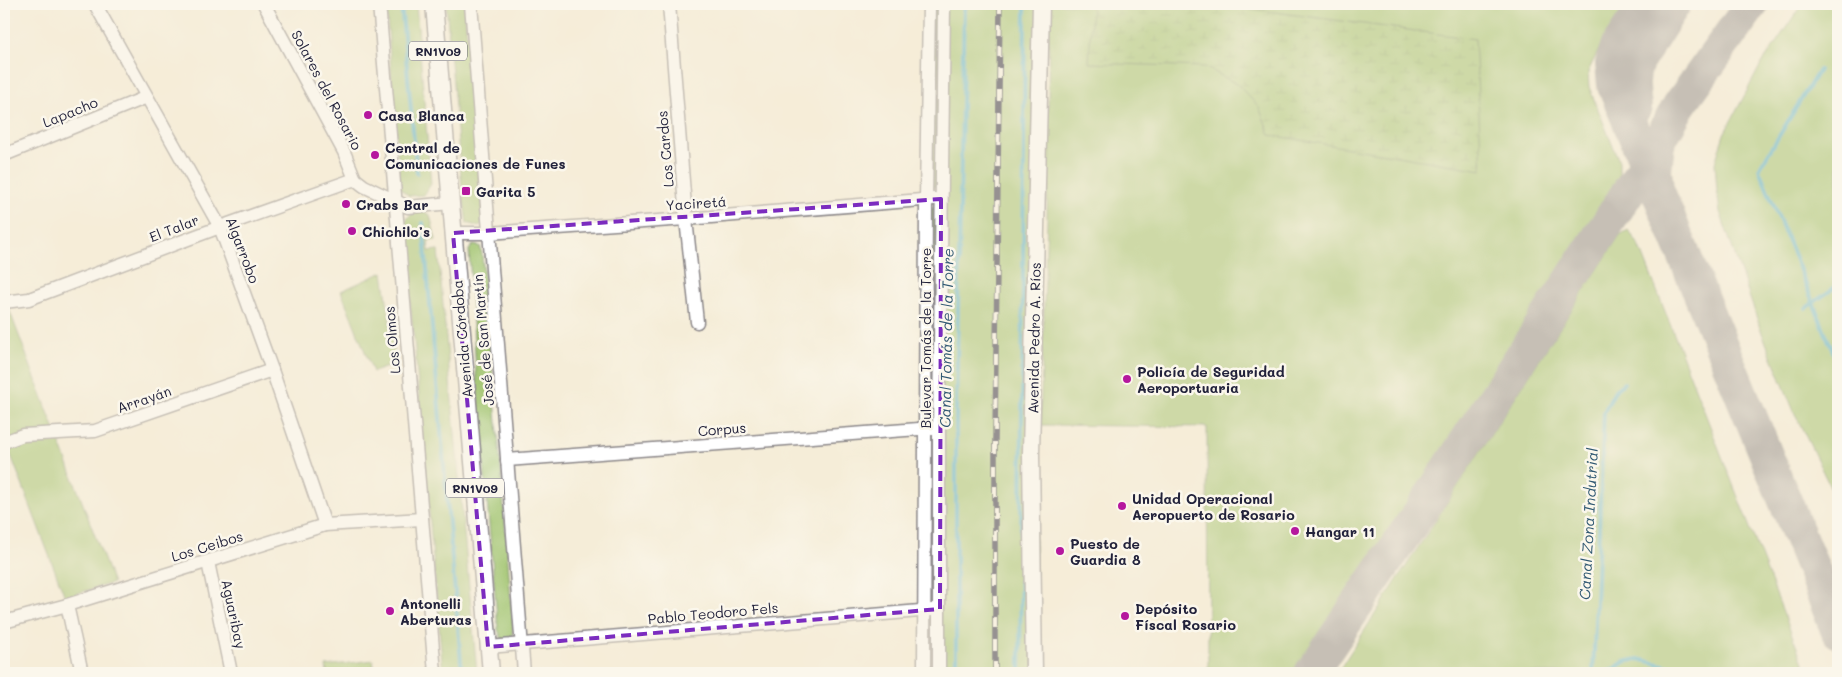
<svg xmlns="http://www.w3.org/2000/svg" width="1842" height="677" viewBox="0 0 1842 677" font-family="Mali,sans-serif">
	<defs>
		<pattern id="wetland-marsh" width="20" height="14" patternUnits="userSpaceOnUse" patternTransform="scale(1.25)"><rect width="20" height="14" fill="#9ec26c"/><path d="M1 5h8M5 5V1M11 12h8M15 12V8" fill="none" stroke="#88a65e"/></pattern>
	</defs>
	<rect width="100%" height="100%" fill="#fbf7ec"/>
	<filter id="ink" filterUnits="userSpaceOnUse"><feTurbulence type="fractalNoise" baseFrequency=".02" numOctaves="2"/><feDisplacementMap in="SourceGraphic" scale="10" xChannelSelector="R" yChannelSelector="G"/><feConvolveMatrix kernelMatrix="1 2 1 2 8 2 1 2 1" color-interpolation-filters="sRGB"/></filter>
	<filter id="wash" filterUnits="userSpaceOnUse"><feTurbulence type="fractalNoise" baseFrequency=".0096" numOctaves="4" result="noise"/><feDisplacementMap in="SourceGraphic" scale="20" xChannelSelector="R" yChannelSelector="G"/><feGaussianBlur stdDeviation="1.12" result="paint"/><feColorMatrix in="noise" values="0 0 0 0 0 0 0 0 0 0 0 0 0 0 0 0 0 1.4 0 .05"/><feComposite in="paint" operator="in"/></filter>
	<g filter="url(#wash)">
		<rect width="100%" height="100%" fill="#f5edd8"/>
		<g fill="#9ec26c" stroke="#607254">
			<polygon points="386,4 416,4 431,184 424,195 409,196 400,188"/>
			<polygon points="446,4 464,4 484,221 479,227 467,223 463,196 471,194 470,187 462,188"/>
			<polygon points="932,4 940,4 937,183 935,187 931,187"/>
			<polygon points="944,4 1041,4 1034,673 939,673"/>
			<polygon points="1049,4 1629,4 1601,45 1588,72 1589,87 1619,161 1619,176 1615,189 1300,673 1208,673 1207,427 1040,425 1047,219"/>
			<polygon points="1802,4 1838,4 1838,503 1795,414 1762,333 1720,212 1717,191 1715,163 1724,134 1759,68"/>
			<polygon points="931,208 935,208 937,211 933,419 929,419"/>
			<polygon points="424,212 430,215 436,240 428,241 429,251 438,250 477,673 443,673 415,350 402,225 411,214"/>
			<polygon points="1628,230 1639,245 1807,673 1337,673 1620,235"/>
			<polygon points="473,245 480,246 482,254 501,468 513,627 512,638 502,639 498,630 476,373 469,250"/>
			<polygon points="383,272 396,364 373,372 341,291"/>
			<polygon points="4,296 113,583 65,597 4,437"/>
			<polygon points="930,435 934,436 933,601 929,601"/>
			<polygon points="373,660 375,673 327,673 326,666"/>
		</g>
		<polygon fill="url(#wetland-marsh)" stroke="#607254" points="1092,4 1215,4 1475,39 1482,170 1270,135 1259,107 1237,84 1205,67 1089,63"/>
		<g fill="none" stroke-linecap="round" stroke-linejoin="round">
			<g stroke="#48acc7" stroke-width="4">
				<polyline points="401,4 417,173"/>
				<polyline points="1231,6 1231,4"/>
				<polyline points="1819,70 1759,169 1838,364"/>
				<polyline points="423,223 462,673"/>
				<polyline points="1806,308 1838,285"/>
				<polyline points="956,673 956,411 964,4"/>
				<polyline points="1020,673 1025,4"/>
				<polyline points="1593,673 1604,412 1616,389 1624,383"/>
				<polyline points="1607,673 1624,662 1638,659 1697,673"/>
			</g>
			<g stroke="#8c888a" stroke-width="34">
				<polyline points="1646,4 1617,47 1612,64 1614,85 1652,178"/>
				<path d="M 1635,107 C 1633,91 1631,78 1637,62 L 1674,4"/>
				<polyline points="1658,144 1655,170 1657,189 1818,581 1838,603"/>
				<polyline points="1819,584 1838,632"/>
				<polyline points="1311,673 1434,491 1646,164 1680,104 1752,4"/>
			</g>
		</g>
	</g>
	<g filter="url(#ink)">
		<g fill="none" stroke-linecap="round" stroke-linejoin="round">
			<defs>
				<g id="minor">
					<polyline points="95,4 220,227 272,370 325,525"/>
					<polyline points="264,4 344,152 355,179 364,186 408,207 451,203"/>
					<polyline points="379,4 435,673"/>
					<polyline points="471,4 524,673"/>
					<polyline points="669,4 686,219 697,322"/>
					<polyline points="4,155 147,97"/>
					<polyline points="453,233 489,233 686,219 934,199"/>
					<polyline points="4,302 29,299 220,227 355,179"/>
					<polyline points="4,442 23,435 95,431 272,370"/>
					<polyline points="507,460 932,428"/>
					<polyline points="208,562 231,673"/>
					<polyline points="67,605 82,673"/>
					<polyline points="4,622 67,605 325,525 422,519"/>
					<polyline points="488,647 932,610"/>
					<polyline points="924,673 926,200 929,4"/>
					<polyline points="939,673 939,427 944,4"/>
				</g>
				<g id="major">
					<polyline points="434,4 491,673"/>
					<polyline points="1034,673 1031,454 1041,4"/>
				</g>
			</defs>
			<use href="#minor" stroke="#8c888a" stroke-width="15"/>
			<use href="#major" stroke="#8c888a" stroke-width="19"/>
			<use href="#minor" stroke="#fff" stroke-width="12"/>
			<use href="#major" stroke="#fff" stroke-width="16"/>
			<defs>
				<polyline id="rail" points="995,673 995,440 1000,4"/>
			</defs>
			<use href="#rail" stroke="#22223b" stroke-width="5.5"/>
			<use href="#rail" stroke="#fbf7ec" stroke-width="4" stroke-dasharray="11" stroke-linecap="butt"/>
		</g>
	</g>
	<path d="M0 0H1842V677H0ZM 941,199 L 940,609 L 488,647 L 453,233 Z" fill="#f5edd8" fill-opacity=".55" fill-rule="evenodd"/>
	<path fill="none" stroke="#7b2cbf" stroke-width="4" stroke-dasharray="10 6" stroke-linejoin="round" d="M 941,199 L 940,609 L 488,647 L 453,233 Z"/>
	<g fill="#b5179e" stroke="#fbf7ec" stroke-width="2">
		<circle cx="368" cy="115" r="5"/>
		<circle cx="375" cy="155" r="5"/>
		<rect x="461" y="186" width="10" height="10" rx="2.5"/>
		<circle cx="346" cy="204" r="5"/>
		<circle cx="352" cy="231" r="5"/>
		<circle cx="1127" cy="379" r="5"/>
		<circle cx="1122" cy="506" r="5"/>
		<circle cx="1295" cy="531" r="5"/>
		<circle cx="1060" cy="551" r="5"/>
		<circle cx="390" cy="611" r="5"/>
		<circle cx="1125" cy="616" r="5"/>
	</g>
	<g text-anchor="middle" dominant-baseline="central" stroke-width="5" stroke-linejoin="round" paint-order="stroke">
		<g fill="#fbf7ec" stroke="#636270" stroke-width="1">
			<rect x="409" y="41.5" width="58" height="19" rx="4"/>
			<rect x="446" y="478.5" width="58" height="19" rx="4"/>
		</g>
		<g font-size="12" font-weight="bold" fill="#22223b">
			<text x="438" y="51">RN1V09</text>
			<text x="475" y="488">RN1V09</text>
		</g>
		<g font-size="14" fill="#22223b" stroke="#fbf7ec">
			<text transform="translate(327 90) rotate(62)">Solares del Rosario</text>
			<text transform="translate(70 112) rotate(-22)">Lapacho</text>
			<text transform="translate(665 149) rotate(-95)">Los Cardos</text>
			<text transform="translate(696 203) rotate(-4)">Yaciretá</text>
			<text transform="translate(174 228) rotate(-21)">El Talar</text>
			<text transform="translate(243 250) rotate(69)">Algarrobo</text>
			<text transform="translate(925 338) rotate(-90)">Bulevar Tomás de la Torre</text>
			<text transform="translate(1034 338) rotate(-89)">Avenida Pedro A. Ríos</text>
			<text transform="translate(462 339) rotate(-95)">Avenida Córdoba</text>
			<text transform="translate(392 340) rotate(-95)">Los Olmos</text>
			<text transform="translate(483 340) rotate(-95)">José de San Martín</text>
			<text transform="translate(144 399) rotate(-19)">Arrayán</text>
			<text transform="translate(722 429) rotate(-4)">Corpus</text>
			<text transform="translate(207 546) rotate(-17)">Los Ceibos</text>
			<text transform="translate(713 613) rotate(-5)">Pablo Teodoro Fels</text>
			<text transform="translate(234 614) rotate(78)">Aguaribay</text>
		</g>
		<g font-size="14" font-weight="bold" fill="#22223b" stroke="#fbf7ec" text-anchor="start">
			<text x="378" y="115">Casa Blanca</text>
			<text x="385" y="147">Central de<tspan x="385" dy="16">Comunicaciones de Funes</tspan></text>
			<text x="476" y="191">Garita 5</text>
			<text x="356" y="204">Crabs Bar</text>
			<text x="362" y="231">Chichilo’s</text>
			<text x="1137" y="371">Policía de Seguridad<tspan x="1137" dy="16">Aeroportuaria</tspan></text>
			<text x="1132" y="498">Unidad Operacional<tspan x="1132" dy="16">Aeropuerto de Rosario</tspan></text>
			<text x="1305" y="531">Hangar 11</text>
			<text x="1070" y="543">Puesto de<tspan x="1070" dy="16">Guardia 8</tspan></text>
			<text x="400" y="603">Antonelli<tspan x="400" dy="16">Aberturas</tspan></text>
			<text x="1135" y="608">Depósito<tspan x="1135" dy="16">Físcal Rosario</tspan></text>
		</g>
		<g font-size="15" font-style="italic" fill="#315973" stroke="#fbf7ec">
			<text transform="translate(946 338) rotate(-89)">Canal Tomás de la Torre</text>
			<text transform="translate(1588 524) rotate(-87)">Canal Zona Indutrial</text>
		</g>
	</g>
	<rect width="1842" height="677" fill="none" stroke="#fbf7ec" stroke-width="20"/>
</svg>
